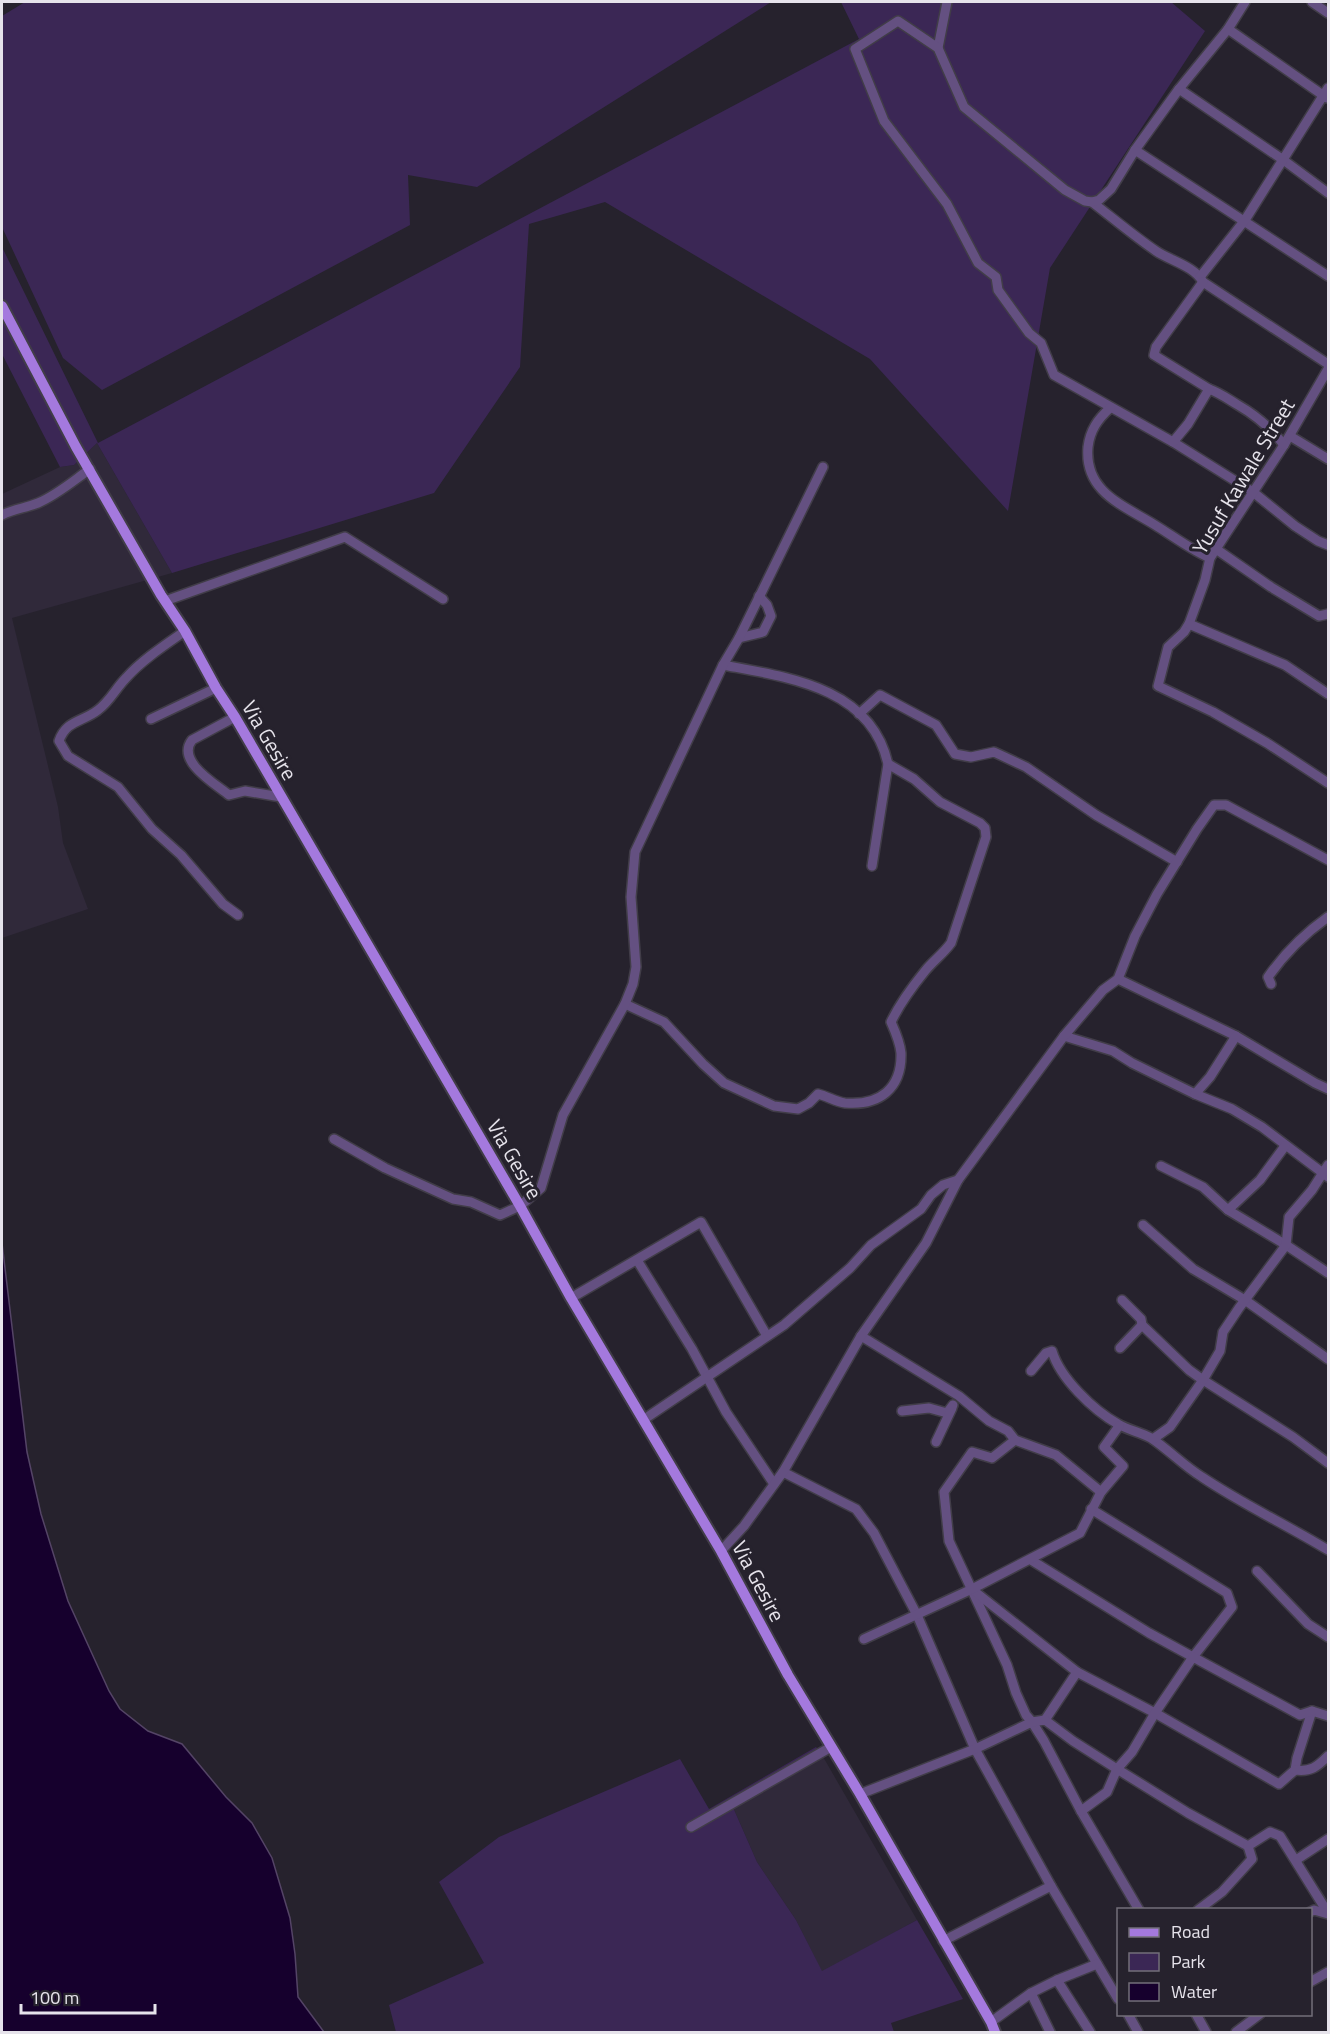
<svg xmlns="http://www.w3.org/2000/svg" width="1330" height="2034" viewBox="0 0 1330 2034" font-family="'Titillium Web',sans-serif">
	<rect width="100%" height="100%" fill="#26222d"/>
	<g fill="#30293a">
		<polygon points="97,443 172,573 12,618 58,807 63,843 88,909 2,938 2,494 60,467 74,465"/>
		<polygon points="822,1755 917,1920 822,1972 796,1920 757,1862 732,1805"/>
	</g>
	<g fill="#3b2755">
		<polygon points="25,2 40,3 48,2 771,2 477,187 408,175 410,225 102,390 63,358 2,227 2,16"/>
		<polygon points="841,2 1171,2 1205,31 1050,268 1008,511 870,359 605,202 529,224 520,367 434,493 172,573 97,443 74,465 60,467 2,354 2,247 98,443 859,39"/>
		<polygon points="816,1747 822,1755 732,1805 757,1862 796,1920 822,1971 917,1920 963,1999 891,2023 894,2032 396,2032 389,2005 484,1963 439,1882 499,1837 680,1759 709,1809"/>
	</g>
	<polygon fill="#16002d" stroke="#544466" stroke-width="1.5" points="2,1243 27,1452 41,1514 68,1601 109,1691 120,1709 148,1731 182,1744 226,1797 252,1823 272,1858 290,1918 295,1954 298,1997 324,2032 2,2032"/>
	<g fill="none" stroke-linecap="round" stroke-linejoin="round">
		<defs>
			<g id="minor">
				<polyline points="1312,2 1328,13"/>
				<polyline points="1228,29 1327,98"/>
				<polyline points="938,48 947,2"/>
				<polyline points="1179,89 1282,159 1328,193"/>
				<polyline points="1135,150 1179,89 1228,29 1245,2"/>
				<path d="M 1092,202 C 1114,219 1134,236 1156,251 C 1171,261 1194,266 1203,282 L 1328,364"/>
				<polyline points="1328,276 1135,150 1111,189 1099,200 1092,202 1085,201 1065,190 964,107 938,48 898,21 855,49 884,121 947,204 978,263 996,277 998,290 1029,333 1041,343 1054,375 1173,442 1253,492 1295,526 1318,541 1328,545"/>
				<polyline points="1200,277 1245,220 1328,88"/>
				<polyline points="1328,369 1284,445 1210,558 1205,580 1189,624 1184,632 1168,647 1158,686 1213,712 1267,743 1328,783"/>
				<path d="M 1209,389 C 1220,393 1228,399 1238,405 C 1257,416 1271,428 1284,445"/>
				<path d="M 1110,408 C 1098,419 1090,430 1088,447 C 1084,492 1123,505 1155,525 C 1173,536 1191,550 1210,558"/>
				<polyline points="1290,436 1328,459"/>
				<polyline points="1173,442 1188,424 1209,389 1154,355 1156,347 1203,282"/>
				<path d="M 2,515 C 13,509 26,508 38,503 C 57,495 73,481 90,469"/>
				<polyline points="1216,549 1271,587 1319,616 1328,614"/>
				<polyline points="165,601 345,537 443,599"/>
				<polyline points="1189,624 1285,665 1328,694"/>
				<path d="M 185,631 C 165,645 142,660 126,678 C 116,688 110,701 98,710 C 83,722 66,720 59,741 L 68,756 L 118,787 L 152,829 L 181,855 L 223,904 L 238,915"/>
				<polyline points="739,638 763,632 771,616 767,605 759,596"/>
				<path d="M 723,665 C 787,677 871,687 888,764 L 872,866"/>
				<polyline points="859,714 880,695 936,725 955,754 971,757 994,752 1026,767 1096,815 1177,862"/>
				<path d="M 235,717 L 192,740 C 176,761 214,783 229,795 L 245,791 L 281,797"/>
				<polyline points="151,719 216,688"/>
				<polyline points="1118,979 1236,1036 1315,1083 1328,1089"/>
				<path d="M 1271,984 L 1268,977 C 1285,953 1304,934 1328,917"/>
				<path d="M 625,1004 L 664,1022 L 703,1064 L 724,1083 L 774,1106 L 798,1109 L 809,1103 L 818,1094 C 827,1096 836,1102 845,1103 C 879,1106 902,1089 901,1053 C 900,1042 895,1031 891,1022 C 900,1003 912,987 925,971 C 933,961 943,954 951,943 L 986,837 L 985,828 L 980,823 L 940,802 L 914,779 L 888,764"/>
				<polyline points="1064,1036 1113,1051 1132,1063 1195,1094 1232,1109 1262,1127 1328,1177"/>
				<polyline points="1195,1094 1210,1077 1236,1036"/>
				<polyline points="334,1139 385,1168 453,1199 471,1202 500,1215 520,1206 541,1188 563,1115 625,1004 633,984 636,967 631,897 635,852 723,665 739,638 823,467"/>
				<polyline points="1161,1166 1203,1187 1228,1210 1286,1245 1328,1273"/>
				<polyline points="1228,1210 1260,1180 1285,1146"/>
				<polyline points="1143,1225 1193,1269 1245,1300 1328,1359"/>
				<polyline points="637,1260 692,1349 726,1412 774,1484"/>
				<polyline points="571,1298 701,1222 767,1336"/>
				<polyline points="1122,1300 1141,1319 1142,1325 1189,1370 1203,1380 1293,1437 1328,1463"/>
				<polyline points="861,1336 959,1396 989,1421 1008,1431 1015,1440 1056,1455 1101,1492"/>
				<polyline points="1120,1348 1142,1325"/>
				<path d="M 1031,1371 L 1046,1353 L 1052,1351 C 1060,1378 1093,1410 1118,1424 C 1128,1430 1140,1432 1151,1438 C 1169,1450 1184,1466 1202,1477 C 1242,1504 1287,1525 1328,1550"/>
				<polyline points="902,1411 929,1408 947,1413 953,1405"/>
				<polyline points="643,1420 784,1325 850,1268 871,1245 921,1209 931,1195 943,1185 958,1180"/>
				<polyline points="1153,1439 1170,1427 1203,1380 1220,1351 1223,1332 1239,1308 1286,1245 1289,1217 1312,1190 1328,1165"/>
				<polyline points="1015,1440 992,1458 972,1452 944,1492 949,1541 1007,1665 1016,1693 1026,1715 1032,1722 1044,1741 1081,1811 1139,1910"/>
				<polyline points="936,1442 952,1408"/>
				<polyline points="783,1472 856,1509 874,1533 917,1615 975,1749 1051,1886 1118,1999"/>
				<polyline points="721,1551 744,1526 783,1472 861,1336 926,1243 958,1180 1064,1036 1103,990 1118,979 1135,936 1157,894 1197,829 1214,805 1226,805 1328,860"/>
				<polyline points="1031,1560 1149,1633 1193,1657 1232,1607 1227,1593 1091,1509"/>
				<polyline points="1257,1571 1308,1624 1328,1637"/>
				<polyline points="974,1591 1077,1672 1155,1713 1279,1784 1295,1770 1297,1758 1312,1711 1328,1716"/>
				<polyline points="864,1639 972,1589 1080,1533 1101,1492 1123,1466 1104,1447 1119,1426"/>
				<polyline points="1045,1720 1077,1672"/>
				<path d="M 1295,1770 C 1311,1772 1317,1767 1328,1756"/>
				<polyline points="860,1794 975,1749 1032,1722 1045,1720 1073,1741 1117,1769 1188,1813 1248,1846"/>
				<polyline points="1081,1811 1107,1792 1117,1769 1132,1752 1155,1713 1193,1657 1300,1715 1312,1711"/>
				<polyline points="691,1827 831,1747"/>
				<polyline points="1296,1860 1328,1839"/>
				<polyline points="1198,1910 1222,1892 1252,1859 1248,1846 1270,1832 1280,1836 1328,1913"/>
				<polyline points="1310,1912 1314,1910 1328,1914"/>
				<polyline points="943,1941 1051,1886"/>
				<polyline points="1057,1980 1090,2032"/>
				<polyline points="1310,1982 1328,1972"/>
				<polyline points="1031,1993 1050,2032"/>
				<polyline points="1128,2014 1138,2032"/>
				<polyline points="1196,2014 1206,2032"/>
				<polyline points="991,2022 1031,1993 1057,1980 1097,1964"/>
				<polyline points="1236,2032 1260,2014"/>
			</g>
			<polyline id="major" points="2,306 76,447 161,595 185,631 216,688 235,717 520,1206 571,1298 721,1551 788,1675 860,1794 991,2022 995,2032"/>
		</defs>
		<use href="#minor" stroke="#413d48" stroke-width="12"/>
		<use href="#major" stroke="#413d48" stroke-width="14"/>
		<use href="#minor" stroke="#645081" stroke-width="9"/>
		<use href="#major" stroke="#a479de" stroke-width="10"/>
	</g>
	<g text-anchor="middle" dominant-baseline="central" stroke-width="6" stroke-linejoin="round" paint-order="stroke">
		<g font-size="21" fill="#e6e3eb" stroke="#26222d">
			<text transform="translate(1243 476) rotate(-59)">Yusuf Kawale Street</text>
			<text transform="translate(270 740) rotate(60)">Via Gesire</text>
			<text transform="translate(515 1159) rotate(60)">Via Gesire</text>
			<text transform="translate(759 1581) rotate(62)">Via Gesire</text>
		</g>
	</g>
	<rect width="1330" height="2034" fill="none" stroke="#e6e3eb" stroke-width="6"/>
	<rect x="1117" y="1908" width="195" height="108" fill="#26222d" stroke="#736f79" stroke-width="1.5"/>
	<rect x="1129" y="1928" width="30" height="9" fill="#a479de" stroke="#736f79" stroke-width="1.5"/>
	<text x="1171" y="1938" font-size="18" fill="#e6e3eb">Road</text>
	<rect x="1129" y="1953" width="30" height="18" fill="#3b2755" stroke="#736f79" stroke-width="1.5"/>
	<text x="1171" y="1968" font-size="18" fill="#e6e3eb">Park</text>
	<rect x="1129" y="1983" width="30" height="18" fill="#16002d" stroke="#736f79" stroke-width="1.5"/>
	<text x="1171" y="1998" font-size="18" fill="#e6e3eb">Water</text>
	<path d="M21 2004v9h134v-9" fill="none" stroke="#e6e3eb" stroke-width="3"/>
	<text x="30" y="2004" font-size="18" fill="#e6e3eb" stroke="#26222d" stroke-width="4.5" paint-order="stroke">100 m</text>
</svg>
